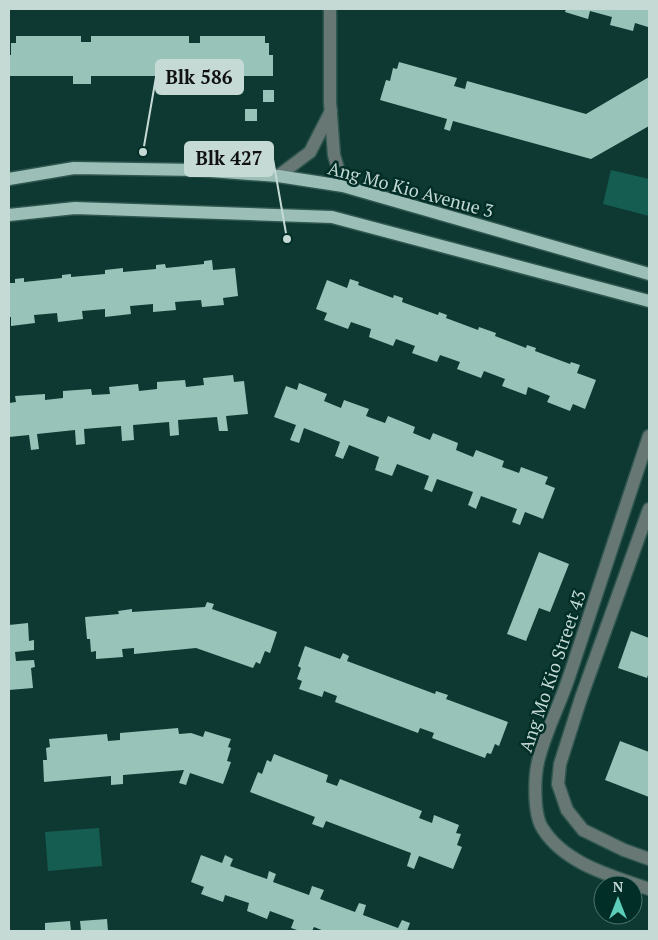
<svg xmlns="http://www.w3.org/2000/svg" width="658" height="940" viewBox="0 0 658 940" font-family="'PT Serif',serif">
	<rect width="100%" height="100%" fill="#0e3932"/>
	<g fill="#165d51">
		<polygon points="611,170 649,179 649,216 603,204"/>
		<polygon points="99,828 102,866 48,871 45,832"/>
	</g>
	<g fill="#98c3b9">
		<polygon points="566,9 649,9 649,23 648,27 635,23 633,31 610,25 612,17 590,11 588,19 565,12"/>
		<polygon points="16,36 81,36 81,42 91,42 91,36 189,36 189,43 200,43 200,36 265,36 265,43 269,43 269,55 273,55 273,76 199,76 199,91 191,91 191,76 91,76 91,84 73,84 73,76 9,76 9,55 11,55 11,43 16,43"/>
		<polygon points="399,62 457,78 454,86 465,89 467,81 586,114 649,77 649,126 591,159 453,121 450,131 444,129 447,119 380,100 386,80 390,81 393,68 397,69"/>
		<rect x="263" y="90" width="11" height="12"/>
		<rect x="245" y="109" width="12" height="12"/>
		<polygon points="212,260 213,270 235,268 238,296 223,298 224,305 202,307 201,300 175,302 176,310 153,312 153,304 130,306 131,314 105,317 105,309 82,311 83,319 58,322 57,313 34,315 35,323 11,326 11,317 9,317 9,283 15,283 15,279 24,278 24,282 62,278 62,275 71,274 71,277 105,274 105,270 123,268 123,272 156,269 156,265 165,264 166,268 204,264 204,261"/>
		<polygon points="350,279 359,282 358,285 393,298 394,295 403,298 402,302 438,315 439,312 447,315 446,318 478,330 479,327 496,333 495,336 526,348 527,345 536,348 535,351 570,364 571,362 580,365 577,373 596,380 585,409 573,404 570,411 547,402 550,396 528,387 526,395 502,386 505,379 484,371 481,378 457,369 460,362 440,355 437,362 412,353 415,346 396,339 393,346 369,337 371,329 351,322 348,329 324,320 327,313 316,309 327,280 347,288"/>
		<polygon points="233,375 234,382 244,381 248,414 226,416 228,431 219,431 217,417 178,420 179,435 170,436 169,422 133,425 134,440 122,441 121,426 84,429 85,444 76,445 75,430 37,434 39,449 31,450 29,435 9,437 9,403 16,402 15,396 45,394 45,400 63,398 63,391 91,389 92,395 110,394 109,387 138,384 139,391 157,389 157,382 185,380 186,387 204,385 203,378"/>
		<polygon points="299,383 327,394 324,401 341,408 344,400 369,409 366,416 385,423 388,416 415,427 413,433 430,440 433,433 458,443 456,450 473,457 476,450 504,461 502,467 519,473 521,467 548,477 545,484 555,488 543,519 525,512 520,525 512,522 517,509 481,496 476,509 468,505 473,492 437,479 432,492 424,489 429,476 397,464 392,476 375,470 379,457 349,445 343,459 335,456 340,442 304,428 299,443 290,440 296,425 274,417 286,386 297,390"/>
		<polygon points="539,552 569,564 550,612 539,608 526,641 507,634"/>
		<polygon points="207,602 214,604 212,609 277,632 270,653 265,651 260,664 256,662 253,668 196,648 134,654 134,648 122,649 123,657 96,659 96,651 91,652 90,639 87,639 85,617 119,614 118,611 132,609 132,612 205,607"/>
		<polygon points="28,623 29,641 34,640 34,650 15,652 16,661 34,660 35,667 31,668 33,688 9,690 9,625"/>
		<polygon points="631,631 649,638 649,672 647,678 618,668"/>
		<polygon points="305,646 340,659 343,653 349,656 347,661 435,694 436,691 448,695 446,699 508,722 499,746 495,744 491,754 487,753 485,758 432,738 434,733 420,728 418,733 335,702 337,696 324,691 322,697 299,689 302,681 297,679 301,668 298,666"/>
		<polygon points="178,728 179,734 191,733 203,737 205,731 231,739 228,747 231,748 227,761 231,762 223,784 190,773 186,785 179,783 184,770 123,775 123,784 111,785 111,776 44,782 43,760 47,760 46,748 50,747 49,739 107,734 108,741 120,740 120,733"/>
		<polygon points="620,741 649,752 649,797 605,780"/>
		<polygon points="274,754 328,775 326,782 337,786 340,779 422,811 419,818 432,823 434,815 459,825 456,833 461,834 457,845 462,847 453,869 419,856 414,869 407,866 411,853 326,821 323,828 312,824 315,817 250,792 258,772 262,774 267,760 271,762"/>
		<polygon points="201,855 222,863 225,855 233,859 230,866 267,879 269,871 276,874 273,882 309,895 312,886 324,890 320,899 355,912 359,903 366,905 363,915 398,928 402,920 410,923 407,931 324,931 314,927 312,931 300,931 291,928 294,920 270,911 267,919 247,911 249,903 225,895 223,902 201,894 204,887 191,882"/>
		<polygon points="107,919 108,931 81,931 80,921"/>
		<polygon points="70,921 71,931 45,931 45,923"/>
	</g>
	<g fill="none" stroke-linecap="round" stroke-linejoin="round">
		<defs>
			<g id="minor">
				<polyline points="330,9 330,102 334,155 343,186"/>
				<polyline points="278,176 310,152 331,111"/>
				<path d="M 649,436 C 622,516 596,597 569,677 C 560,704 546,731 539,758 C 534,775 533,815 543,829 C 565,864 612,876 649,889"/>
				<polyline points="649,509 581,698 560,764 558,784 567,810 583,830 624,850 649,859"/>
			</g>
			<g id="major">
				<polyline points="9,179 74,168 197,170 278,176 343,186 649,274"/>
				<polyline points="9,215 75,208 332,217 649,301"/>
			</g>
		</defs>
		<use href="#minor" stroke="#2f564f" stroke-width="15"/>
		<use href="#major" stroke="#2f564f" stroke-width="15"/>
		<use href="#minor" stroke="#677874" stroke-width="12"/>
		<use href="#major" stroke="#9bbfb7" stroke-width="12"/>
	</g>
	<g text-anchor="middle" dominant-baseline="central" stroke-width="5" stroke-linejoin="round" paint-order="stroke">
		<g font-size="18" fill="#c5dad5" stroke="#022e28">
			<text transform="translate(411 189) rotate(15)">Ang Mo Kio Avenue 3</text>
			<text transform="translate(552 671) rotate(-71)">Ang Mo Kio Street 43</text>
		</g>
	</g>
	<path fill="none" stroke="#c5dad5" stroke-width="2" d="M143 152L156 77M287 239L273 159"/>
	<g fill="#c5dad5" stroke="#022e28" stroke-width="2">
		<circle cx="143" cy="152" r="5"/>
		<circle cx="287" cy="239" r="5"/>
	</g>
	<g fill="#c5dad5" stroke="#c5dad5" stroke-width="2">
		<rect x="156" y="60" width="87" height="34" rx="5"/>
		<rect x="185" y="142" width="88" height="34" rx="5"/>
	</g>
	<g font-size="19" text-anchor="middle" font-weight="bold" fill="#111">
		<text x="199" y="84">Blk 586</text>
		<text x="229" y="165">Blk 427</text>
	</g>
	<rect width="658" height="940" fill="none" stroke="#c5dad5" stroke-width="20"/>
	<g transform="translate(618 900)"><circle r="24" fill="#022e28" stroke="#50736d"/>
	<path d="M0-4L9 19L0 12L-9 19Z" fill="#5dceb9"/>
	<text y="-8" font-size="14" font-weight="bold" text-anchor="middle" fill="#c5dad5">N</text>
	</g>
</svg>
